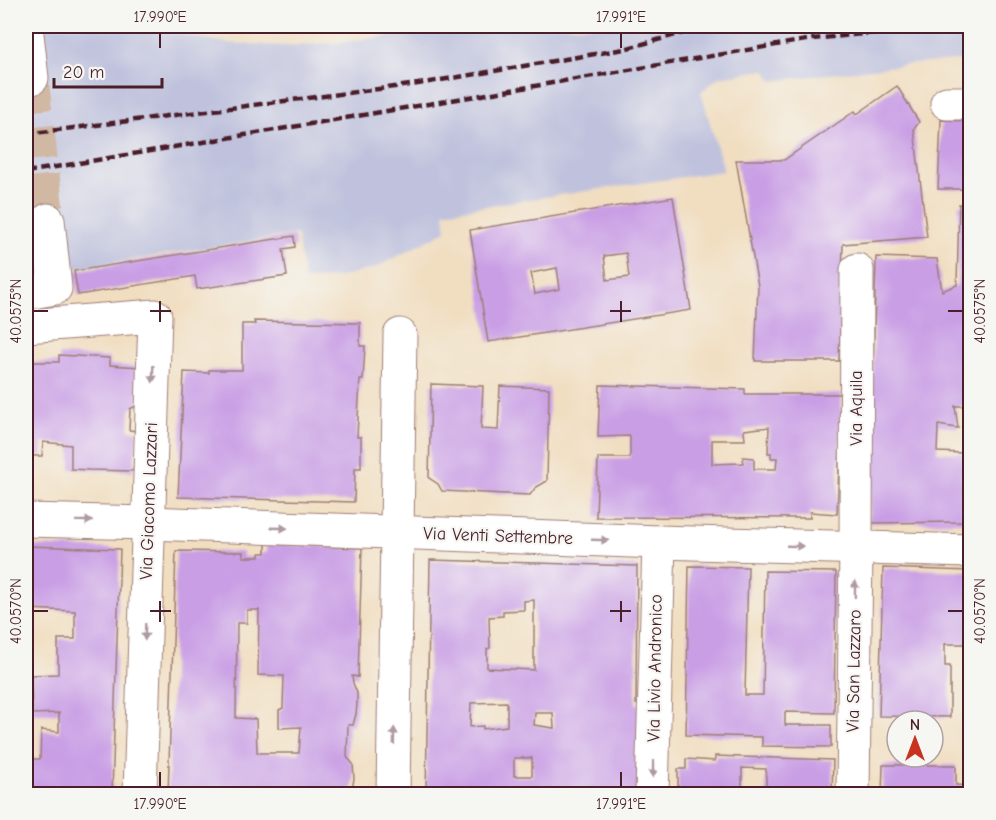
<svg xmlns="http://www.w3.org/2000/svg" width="996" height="820" viewBox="0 0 996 820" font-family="'Comic Neue',sans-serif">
	<rect width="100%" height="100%" fill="#f6f6f2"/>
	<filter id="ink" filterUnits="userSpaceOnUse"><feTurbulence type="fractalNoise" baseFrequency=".0167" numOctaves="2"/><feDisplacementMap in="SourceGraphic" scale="12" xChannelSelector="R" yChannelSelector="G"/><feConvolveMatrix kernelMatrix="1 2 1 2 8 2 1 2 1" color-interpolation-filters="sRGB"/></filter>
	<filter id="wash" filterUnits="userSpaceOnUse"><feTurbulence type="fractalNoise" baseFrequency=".008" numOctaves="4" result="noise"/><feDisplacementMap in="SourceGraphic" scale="24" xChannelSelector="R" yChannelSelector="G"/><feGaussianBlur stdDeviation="1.35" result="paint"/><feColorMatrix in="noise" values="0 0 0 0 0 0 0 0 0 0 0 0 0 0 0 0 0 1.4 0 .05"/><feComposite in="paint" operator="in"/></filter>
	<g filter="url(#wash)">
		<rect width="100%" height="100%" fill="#f1dec1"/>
		<polygon fill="#c0c2dd" points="26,26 136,26 228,43 289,46 344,42 460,26 970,26 970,60 913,64 772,81 765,70 719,77 701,92 724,171 444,212 446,231 375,268 341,277 304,280 297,234 26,276"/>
		<g id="blocks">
			<g fill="#c99ee5" fill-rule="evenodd">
				<polygon points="897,86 919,122 914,129 927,237 843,244 839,361 755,361 758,286 736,160 784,160 855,111 857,114"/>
				<polygon points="941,120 970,121 970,189 938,189"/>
				<path d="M 673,197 L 691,310 L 488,342 L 470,230 ZM 626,253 L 629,277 L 607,280 L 604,256 ZM 557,268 L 560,289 L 535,294 L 531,273 Z"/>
				<polygon points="959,204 970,205 970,406 955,406 958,428 938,425 937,452 963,453 967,522 869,523 876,257 937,259 942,291 957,285"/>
				<polygon points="294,236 295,247 283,249 287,276 197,289 195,276 78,295 74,271"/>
				<polygon points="254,321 360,323 360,346 365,346 363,380 360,380 357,437 361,437 361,468 355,468 354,502 178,497 184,372 209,373 209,370 242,370 242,324 255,324"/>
				<polygon points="59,355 110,358 110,365 140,367 138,405 130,409 129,430 138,431 133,471 89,470 71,469 71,445 43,442 42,456 26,456 26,398 29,398 30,362 59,362"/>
				<polygon points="431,384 483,386 481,429 498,430 500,386 549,388 547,481 535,488 530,495 442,491 438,484 429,478"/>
				<path d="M 600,385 L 745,389 L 745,394 L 842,394 L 837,514 L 810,512 L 810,518 L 596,517 L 598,458 L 630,458 L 630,436 L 598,437 ZM 769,427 L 768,453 L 771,453 L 771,458 L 777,458 L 776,469 L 754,469 L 754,458 L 743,457 L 743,463 L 712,464 L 712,440 L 745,440 L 744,430 Z"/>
				<path d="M 266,544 L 362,548 L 358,677 L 352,676 L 353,683 L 357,693 L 357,704 L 356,714 L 353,725 L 348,725 L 347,757 L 353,764 L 354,779 L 351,794 L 168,794 L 176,551 L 243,552 L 243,557 L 260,557 L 260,553 L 266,553 ZM 247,610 L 259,610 L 258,675 L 284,676 L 283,708 L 279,710 L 279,728 L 301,727 L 299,753 L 257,753 L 256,719 L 236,718 L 237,623 L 247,623 Z"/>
				<polygon points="26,546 120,549 112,794 26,794 26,759 40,759 41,730 59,732 59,713 32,714 31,675 58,674 58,639 75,639 75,611 26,609"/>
				<path d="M 430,560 L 637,566 L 636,704 L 640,704 L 639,794 L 426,794 ZM 534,600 L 534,670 L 487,668 L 487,649 L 490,648 L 489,617 L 503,616 L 503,611 L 524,610 L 524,601 ZM 507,702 L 507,726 L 483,729 L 483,726 L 470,727 L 471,703 ZM 535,713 L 553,713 L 554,728 L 534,725 ZM 514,758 L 532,758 L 532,776 L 514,776 Z"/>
				<polygon points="689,566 748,567 745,695 763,695 765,571 836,572 834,713 785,712 785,725 831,725 831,747 762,746 762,737 686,735"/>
				<polygon points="883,568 970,571 970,644 945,644 945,666 950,666 950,717 879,716"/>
				<polygon points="715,756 833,760 832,794 766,794 766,769 742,768 742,794 678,794 678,769 686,769 686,759 715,761"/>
				<polygon points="883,765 956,765 956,785 970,786 970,794 882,794"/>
			</g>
		</g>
	</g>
	<g filter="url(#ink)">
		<use href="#blocks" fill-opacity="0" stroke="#9e7e76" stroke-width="1.5"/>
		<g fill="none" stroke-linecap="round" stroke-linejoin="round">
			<polyline stroke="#d0b8a3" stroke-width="33" stroke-dasharray="33 16" stroke-linecap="butt" points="32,78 48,220"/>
			<defs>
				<g id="minor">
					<polyline points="26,26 32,78"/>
					<polyline points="947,103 970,103"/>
					<polyline points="26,293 55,288 48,220"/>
					<polyline points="26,326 155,316 140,794"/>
					<polyline points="26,520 148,523 659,542 970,551"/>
					<polyline points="393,794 400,335"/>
					<polyline points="652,794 659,542"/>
					<polyline points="853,794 856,547 857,270"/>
				</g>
			</defs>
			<use href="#minor" stroke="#9e7e76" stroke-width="35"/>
			<use href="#minor" stroke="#fff" stroke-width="33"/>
			<g stroke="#4a1f2b" stroke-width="4.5" stroke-dasharray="9 4.5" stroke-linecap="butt">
				<polyline points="26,134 418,84 624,49 709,26"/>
				<polyline points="26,172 812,39 894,31 970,30"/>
			</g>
		</g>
		<defs><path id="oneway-solid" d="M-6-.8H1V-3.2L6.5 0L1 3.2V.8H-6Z" transform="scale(1.5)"/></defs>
		<g fill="#ae9aa0">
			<use href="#oneway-solid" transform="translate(153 374) rotate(92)"/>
			<use href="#oneway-solid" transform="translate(84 521) rotate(1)"/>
			<use href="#oneway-solid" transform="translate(279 528) rotate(2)"/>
			<use href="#oneway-solid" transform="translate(600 540) rotate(2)"/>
			<use href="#oneway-solid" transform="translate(795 546) rotate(2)"/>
			<use href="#oneway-solid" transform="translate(855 589) rotate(-89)"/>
			<use href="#oneway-solid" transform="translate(145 632) rotate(92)"/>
			<use href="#oneway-solid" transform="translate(394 736) rotate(-89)"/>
			<use href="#oneway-solid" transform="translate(653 769) rotate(91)"/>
		</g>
	</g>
	<path fill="none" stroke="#4a1f2b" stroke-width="2" d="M 160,33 L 160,48M 621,33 L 621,48M 160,301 L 160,322M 621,301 L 621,322M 33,311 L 48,311M 150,311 L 171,311M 610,311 L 631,311M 948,311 L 963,311M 160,601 L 160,622M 621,601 L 621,622M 33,611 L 48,611M 150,611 L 171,611M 610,611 L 631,611M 948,611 L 963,611M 160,772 L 160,787M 621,772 L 621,787"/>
	<g text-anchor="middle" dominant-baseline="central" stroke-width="4.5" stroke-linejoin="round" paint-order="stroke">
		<g font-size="18" fill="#4a1f2b" stroke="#f6f6f2">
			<text transform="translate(856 408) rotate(-90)">Via Aquila</text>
			<text transform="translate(149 501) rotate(-88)">Via Giacomo Lazzari</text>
			<text transform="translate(498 536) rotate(2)">Via Venti Settembre</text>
			<text transform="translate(655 668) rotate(-89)">Via Livio Andronico</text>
			<text transform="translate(854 671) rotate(-89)">Via San Lazzaro</text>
		</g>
	</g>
	<rect width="996" height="820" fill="none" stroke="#f6f6f2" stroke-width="66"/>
	<g transform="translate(915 739)"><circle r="28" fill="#f6f6f2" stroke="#b1a0a2" stroke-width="1.5"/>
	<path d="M0-4.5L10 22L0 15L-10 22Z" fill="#c8321e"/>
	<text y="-9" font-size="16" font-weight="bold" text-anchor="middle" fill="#4a1f2b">N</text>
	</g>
	<path d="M54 78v9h108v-9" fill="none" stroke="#4a1f2b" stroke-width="3"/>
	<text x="63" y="78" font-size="18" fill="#4a1f2b" stroke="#f6f6f2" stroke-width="4.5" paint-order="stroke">20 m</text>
	<rect x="33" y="33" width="930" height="754" fill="none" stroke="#4a1f2b" stroke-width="2"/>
	<g font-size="15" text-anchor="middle" fill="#4a1f2b">
		<text x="160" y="22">17.990°E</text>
		<text x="621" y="22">17.991°E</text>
		<text transform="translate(16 311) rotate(-90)" y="5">40.0575°N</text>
		<text transform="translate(980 311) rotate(-90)" y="5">40.0575°N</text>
		<text transform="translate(16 611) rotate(-90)" y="5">40.0570°N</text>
		<text transform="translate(980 611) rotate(-90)" y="5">40.0570°N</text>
		<text x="160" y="809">17.990°E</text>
		<text x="621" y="809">17.991°E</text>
	</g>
</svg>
